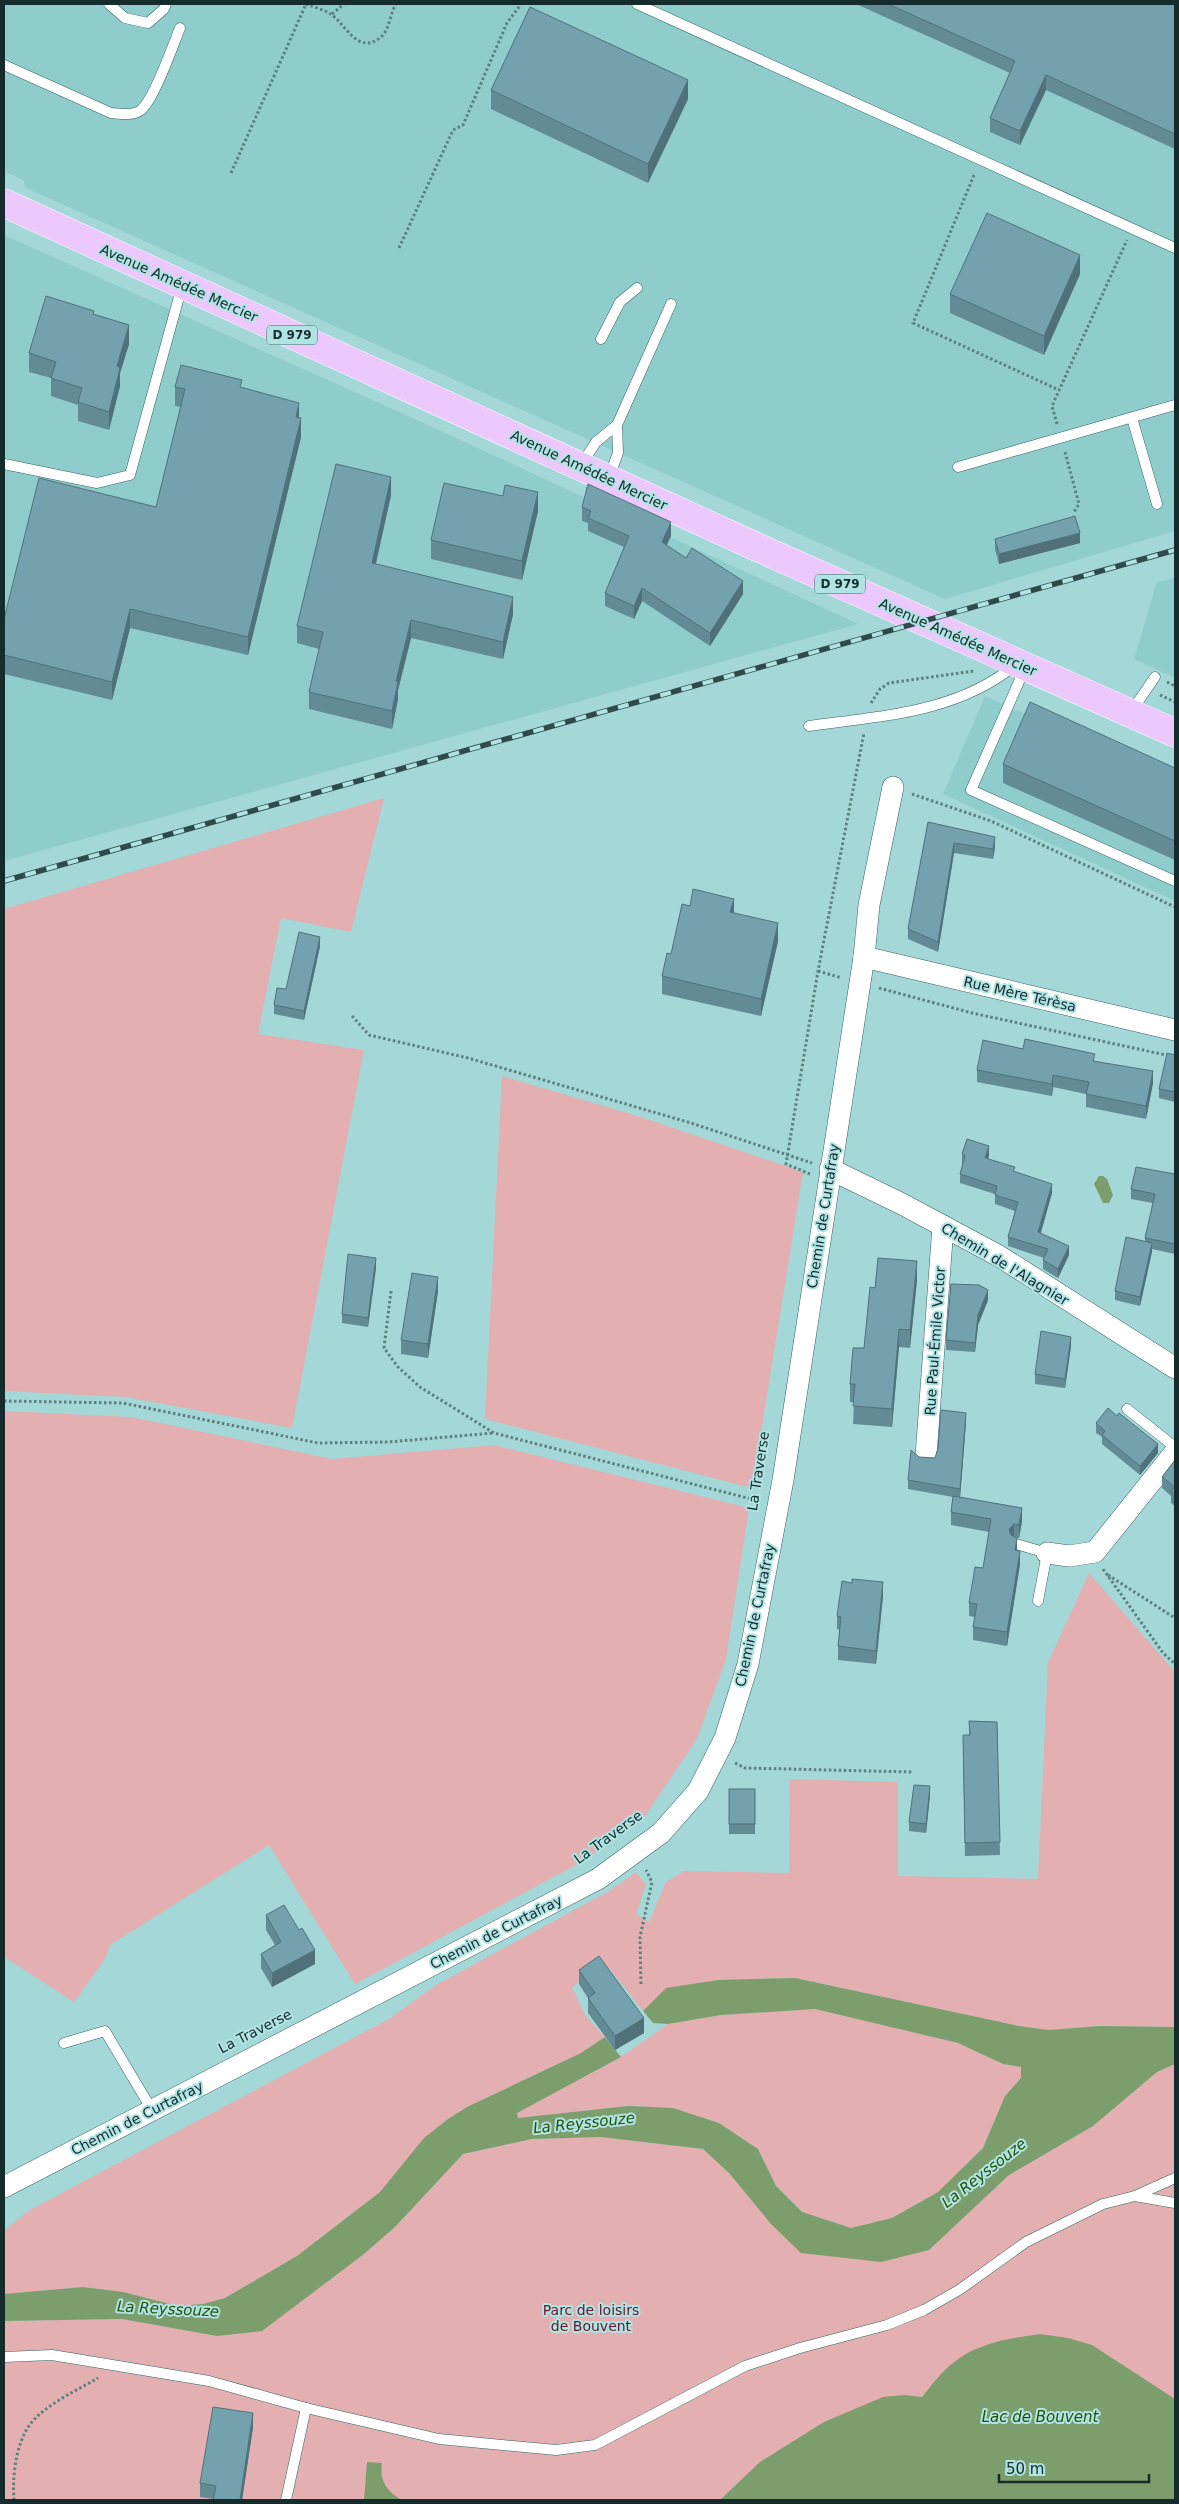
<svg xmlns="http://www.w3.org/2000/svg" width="1179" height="2504" viewBox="0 0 1179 2504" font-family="'DejaVu Sans',sans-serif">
	<rect width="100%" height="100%" fill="#a4d7d7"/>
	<g fill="#8fcccc">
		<polygon points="4,4 1175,4 1175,531 945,599 26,188 23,180 4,171"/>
		<polygon points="4,235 417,420 858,624 4,861"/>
		<polygon points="1175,578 1175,678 1134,659 1157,582"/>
		<polygon points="985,696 1175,781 1175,901 943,794"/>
	</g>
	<g fill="#e3afb1">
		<polygon points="384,798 351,932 281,918 258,1034 364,1050 292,1428 126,1397 4,1391 4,909"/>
		<polygon points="502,1076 641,1117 803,1172 752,1488 485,1419"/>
		<polygon points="4,1411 131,1417 332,1459 494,1445 749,1508 726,1659 697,1739 643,1819 585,1860 355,1984 269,1845 110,1945 105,1959 74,2002 4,1957"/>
		<polygon points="1089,1573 1175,1672 1175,2027 1100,2026 1049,2030 1019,2026 795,1978 718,1980 669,1988 643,2011 605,1963 572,1987 585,2015 605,2037 581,2053 467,2107 448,2119 380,2192 297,2256 225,2298 203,2304 178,2306 123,2292 83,2287 4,2294 4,2231 28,2211 389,2019 436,1985 611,1890 636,1872 646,1884 636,1914 649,1922 666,1882 684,1871 789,1873 790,1779 898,1782 898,1876 1038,1879 1048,1663"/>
		<polygon points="815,2009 958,2043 1003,2064 1021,2067 1021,2078 1005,2096 983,2148 938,2192 892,2218 851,2228 802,2212 776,2186 758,2149 719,2123 673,2108 628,2106 518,2118 516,2113 621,2057 668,2024 721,2015"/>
		<polygon points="1175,2064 1175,2500 4,2500 4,2321 122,2319 217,2336 261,2331 364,2254 395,2227 463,2154 532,2139 601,2137 703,2149 729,2173 771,2224 929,2250 1009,2175 1093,2126 1157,2072"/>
	</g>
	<g fill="#7c9e6c">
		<polygon points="1099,1176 1103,1176 1107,1179 1113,1195 1109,1203 1103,1203 1094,1184"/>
		<polygon points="795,1978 1019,2026 1049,2030 1100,2026 1175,2027 1175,2064 1157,2072 1093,2126 1009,2175 929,2250 881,2262 801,2253 771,2224 729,2173 703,2149 601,2137 532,2139 463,2154 395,2227 364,2254 262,2331 217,2336 122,2319 4,2321 4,2294 83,2287 123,2292 178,2306 203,2304 225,2298 297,2256 380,2192 424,2138 448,2119 467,2107 581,2053 605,2037 621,2057 517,2113 518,2118 628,2106 673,2108 719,2123 758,2149 776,2186 802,2212 851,2228 892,2218 938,2192 983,2148 1005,2096 1021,2078 1021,2067 1003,2064 958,2043 815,2009 721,2015 668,2024 653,2023 643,2011 666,1988 718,1980"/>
		<path d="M 1040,2334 L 1068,2338 L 1092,2345 L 1175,2399 L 1175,2500 L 720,2500 L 760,2462 L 824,2422 L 883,2397 L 905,2395 L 922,2397 C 932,2385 941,2372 953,2363 C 977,2343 1011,2338 1040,2334 Z"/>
		<path d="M 367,2462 L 382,2463 C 379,2480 387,2492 402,2500 L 364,2500 Z"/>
	</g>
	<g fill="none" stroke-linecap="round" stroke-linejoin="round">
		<defs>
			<g id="lane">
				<polyline points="109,4 125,18 148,23 164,9 166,4"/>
				<polyline points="637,4 1175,248"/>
				<path d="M 4,65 L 111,113 C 121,114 133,116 141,110 C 154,100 173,45 180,28"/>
				<polyline points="601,339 620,302 637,288"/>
				<polyline points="1132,418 1157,504"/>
				<polyline points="4,464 97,483 130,475 182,286"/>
				<polyline points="581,465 596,442 617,425"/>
				<polyline points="958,467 1175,405"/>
				<polyline points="609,477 618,453 617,425 671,304"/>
				<polyline points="1025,668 971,790 1175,881"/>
				<polyline points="1131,712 1155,677"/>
				<path d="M 809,726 C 880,716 957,713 1015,665"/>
				<polyline points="1127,1409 1175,1447"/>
				<polyline points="1016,1544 1047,1553 1038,1601"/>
				<polyline points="64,2043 105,2031 152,2110"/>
				<polyline points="1135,2196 1175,2178"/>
				<polyline points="4,2357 52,2355 209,2381 306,2408 439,2439 556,2450 595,2445 745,2366 800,2348 887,2325 924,2310 959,2290 1026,2242 1103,2204 1135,2196 1175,2203"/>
				<polyline points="286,2500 306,2408"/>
			</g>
			<g id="street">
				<polyline points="864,957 1175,1030"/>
				<polyline points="830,1169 902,1204 999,1256 1175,1368"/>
				<polyline points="926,1456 943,1226"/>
				<polyline points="1047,1553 1069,1556 1095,1552 1175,1452"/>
				<polyline points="4,2187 598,1879 661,1833 698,1791 725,1738 748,1664 783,1480 864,957 869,905 893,787"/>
			</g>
			<polyline id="primary" points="4,203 759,548 1175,733"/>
		</defs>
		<use href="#lane" stroke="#336464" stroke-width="11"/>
		<use href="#street" stroke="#336464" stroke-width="22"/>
		<use href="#primary" stroke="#fff" stroke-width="29"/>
		<g stroke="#5c8080" stroke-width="3" stroke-dasharray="2.5 2.5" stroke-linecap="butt">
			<path d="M 306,4 C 314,7 325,10 332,15 C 346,25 359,57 382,36 C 390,28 390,13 396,4"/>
			<polyline points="332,14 344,4"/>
			<polyline points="231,173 306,4"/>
			<polyline points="974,175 913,323 1059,390"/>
			<polyline points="399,248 453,130 463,125 507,23 521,4"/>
			<polyline points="1057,424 1052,406 1127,240"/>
			<polyline points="1065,452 1079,504 1074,512"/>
			<polyline points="1167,682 1175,686"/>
			<polyline points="1160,695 1175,702"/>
			<polyline points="871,703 880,689 889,683 974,671"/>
			<polyline points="912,794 991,821 1175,907"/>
			<polyline points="818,971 842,978"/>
			<polyline points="879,988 972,1013 1175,1057"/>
			<polyline points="352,1016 369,1035 468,1058 691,1123 812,1163"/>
			<polyline points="810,1174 786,1164 818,971 864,733"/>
			<polyline points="391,1291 384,1348 398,1367 420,1387 494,1433 759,1501"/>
			<polyline points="4,1401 123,1403 318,1443 388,1442 494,1433"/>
			<polyline points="1103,1569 1163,1653 1175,1664"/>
			<polyline points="1108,1575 1175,1618"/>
			<polyline points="735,1763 745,1768 913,1772"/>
			<polyline points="641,1984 640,1937 652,1882 646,1870"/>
			<path d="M 14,2500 C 12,2477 16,2442 31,2423 C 48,2403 76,2391 98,2378"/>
		</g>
		<use href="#lane" stroke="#fff" stroke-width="10"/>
		<use href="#street" stroke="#fff" stroke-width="21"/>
		<use href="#primary" stroke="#ecc8fc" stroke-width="28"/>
		<defs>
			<polyline id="rail" points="4,881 1175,550"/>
		</defs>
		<use href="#rail" stroke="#2f4a4a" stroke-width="5.5"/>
		<use href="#rail" stroke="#b0e4e4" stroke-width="4" stroke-dasharray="11" stroke-linecap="butt"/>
	</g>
	<g fill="#638b96">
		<polygon points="856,4 1175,4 1175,149 1046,90 1020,145 990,132 990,118 1010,73"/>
		<polygon points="491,90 688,99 648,183 491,109"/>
		<polygon points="1080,274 1044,355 950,313 950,294"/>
		<polygon points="94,314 129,344 120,373 120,386 109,430 78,421 78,405 51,396 51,378 29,372 29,353"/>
		<polygon points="175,387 242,388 299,418 301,437 248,655 130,628 112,700 4,674 4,619 156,507 181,407 175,406"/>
		<polygon points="391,495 376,564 513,614 503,659 411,638 398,690 398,699 392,729 309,709 309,692 319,649 297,643 297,626"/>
		<polygon points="582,507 671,536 666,545 743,594 710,646 642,601 634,619 605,606 605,593 624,547 588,531 588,523 582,521"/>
		<polygon points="538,511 522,580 431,559 431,540"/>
		<polygon points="995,539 1080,543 999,564 995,549"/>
		<polygon points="1003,764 1175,768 1175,860 1003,783"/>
		<polygon points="928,822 995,847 993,859 954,853 938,952 908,939 908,929"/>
		<polygon points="734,913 778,941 761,1016 662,994 662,976 671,954"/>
		<polygon points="320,946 304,1020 274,1014 274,1005 286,989"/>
		<polygon points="1023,1049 1095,1061 1153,1083 1146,1119 1086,1107 1086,1094 1053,1087 1052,1096 977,1082 977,1070"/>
		<polygon points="1175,1055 1175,1102 1159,1098 1159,1089"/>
		<polygon points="962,1154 989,1156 988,1159 1015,1172 1052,1193 1041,1233 1069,1255 1058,1278 1043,1269 1043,1260 1044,1258 1008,1246 1008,1237 1015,1211 995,1204 995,1194 960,1183 960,1174 963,1164 962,1164"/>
		<polygon points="1175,1174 1175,1254 1152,1249 1140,1306 1115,1300 1115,1291 1145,1242 1145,1238 1153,1203 1131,1199 1131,1189"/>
		<polygon points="376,1268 368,1327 342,1323 342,1314"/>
		<polygon points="917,1280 910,1348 899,1347 892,1427 853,1424 854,1402 850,1402 850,1384 864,1348 875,1288"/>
		<polygon points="438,1291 428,1358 401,1354 401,1340"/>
		<polygon points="988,1300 978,1325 975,1352 946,1350 946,1340"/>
		<polygon points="1071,1346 1065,1388 1035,1384 1035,1374"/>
		<polygon points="1117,1416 1158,1453 1140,1475 1102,1444 1102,1437 1096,1433 1096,1423"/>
		<polygon points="966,1422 960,1497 1022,1521 1019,1538 1015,1538 1017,1551 1020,1564 1007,1646 973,1640 973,1627 975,1617 969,1616 969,1603 983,1568 989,1532 951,1525 951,1512 953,1497 908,1489 908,1480 919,1457 935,1458 938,1448"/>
		<polygon points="1175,1460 1175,1506 1171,1503 1171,1496 1162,1488 1162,1477"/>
		<polygon points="883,1596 876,1664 838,1660 838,1646 840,1630 837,1629 837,1616"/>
		<polygon points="969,1721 997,1722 1000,1855 965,1856 963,1748 969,1735"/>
		<rect x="729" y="1789" width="26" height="45"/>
		<polygon points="930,1795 926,1833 909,1831 909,1822"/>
		<polygon points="266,1915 299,1930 315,1964 272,1987 261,1968 261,1954 275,1945 266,1930"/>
		<polygon points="579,1970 644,2033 615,2050 588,2013 588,1998 579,1984"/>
		<polygon points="253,2427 242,2500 213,2500 214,2499 200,2497 200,2483"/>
	</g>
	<g fill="#50717a">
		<polygon points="1046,75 1046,90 1020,145 1020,131"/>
		<polygon points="688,80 688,99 648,183 648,164"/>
		<polygon points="1080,255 1080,274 1044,355 1044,336"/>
		<polygon points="129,325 129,344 120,373 120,386 109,430 109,412 117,366"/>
		<polygon points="299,403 299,422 296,417"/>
		<polygon points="301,418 301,437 248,655 248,637"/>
		<polygon points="391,477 391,495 372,580 372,563"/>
		<polygon points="538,492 538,511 522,580 522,561"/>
		<polygon points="671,522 671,536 662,555 662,542"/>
		<polygon points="1080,533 1080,543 999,564 999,554"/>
		<polygon points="743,581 743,594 710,646 710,633"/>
		<polygon points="642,588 642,601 634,619 634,606"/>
		<polygon points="513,597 513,614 503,659 503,642"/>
		<polygon points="130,609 130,628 112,700 112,682"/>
		<polygon points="411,620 411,638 398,690 398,699 392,729 392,711 396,681"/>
		<polygon points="995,837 995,847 993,859 993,849"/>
		<polygon points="954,843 954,853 938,952 938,942"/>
		<polygon points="734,899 734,916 730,912"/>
		<polygon points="778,923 778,941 761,1016 761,999"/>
		<polygon points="320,937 320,946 304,1020 304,1011"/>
		<polygon points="1153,1071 1153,1083 1146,1119 1146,1106"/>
		<polygon points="1053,1075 1053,1087 1052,1096 1052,1084"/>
		<polygon points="989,1146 989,1156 985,1167 985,1158"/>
		<polygon points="1052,1184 1052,1193 1038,1241 1038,1232"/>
		<polygon points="1152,1243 1152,1252 1140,1306 1140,1297"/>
		<polygon points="1069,1246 1069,1255 1058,1278 1058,1269"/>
		<polygon points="376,1258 376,1268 368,1327 368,1318"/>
		<polygon points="917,1261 917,1280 910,1348 910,1330"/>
		<polygon points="438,1277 438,1291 428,1358 428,1344"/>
		<polygon points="988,1290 988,1300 978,1325 975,1352 975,1343 978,1315"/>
		<polygon points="899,1329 899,1347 892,1427 892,1409"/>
		<polygon points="1071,1337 1071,1346 1065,1388 1065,1379"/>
		<polygon points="966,1413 966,1422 960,1498 960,1489"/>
		<polygon points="1158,1444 1158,1453 1140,1475 1140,1466"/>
		<polygon points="1022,1508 1022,1521 1019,1538 1019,1525"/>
		<polygon points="1014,1524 1014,1538 1009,1543 1009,1529"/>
		<polygon points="1017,1538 1017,1551 1015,1550"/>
		<polygon points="1020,1551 1020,1564 1007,1646 1007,1632"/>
		<polygon points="883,1582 883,1596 876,1664 876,1651"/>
		<polygon points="930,1786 930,1795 926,1833 926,1824"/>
		<polygon points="315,1950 315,1964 272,1987 272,1973"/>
		<polygon points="644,2018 644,2033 615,2050 615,2036"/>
		<polygon points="253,2413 253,2427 242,2500 240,2500"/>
	</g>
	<g fill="#73a2ae" stroke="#50717a">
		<polygon points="888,4 1175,4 1175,134 1046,75 1020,131 990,118 1015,61"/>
		<polygon points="530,7 688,80 648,164 491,90"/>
		<polygon points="987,213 1080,255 1044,336 950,294"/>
		<polygon points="46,296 94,311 93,314 129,325 117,366 120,368 109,412 78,402 82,388 51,378 56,362 29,353"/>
		<polygon points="181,365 242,380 240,387 299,403 296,417 301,418 248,637 130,609 112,682 4,655 4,619 39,478 156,507 185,389 175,387"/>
		<polygon points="336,464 391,477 372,563 513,597 503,642 411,620 396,681 398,682 392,711 309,692 323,632 297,626"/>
		<polygon points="444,483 503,496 505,485 538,492 522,561 431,540"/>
		<polygon points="588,484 671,522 662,542 686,558 692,548 743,581 710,633 642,588 634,606 605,593 629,536 588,518 591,511 582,507"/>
		<polygon points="1075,516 1080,533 999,554 995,539"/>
		<polygon points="1030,702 1175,768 1175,841 1003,764"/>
		<polygon points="928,822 995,837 993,849 954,843 938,942 908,929"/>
		<polygon points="693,889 734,899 730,912 778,923 761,999 662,976 667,953 671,954 682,904 690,906"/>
		<polygon points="299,932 320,937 304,1011 274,1005 277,988 286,989"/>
		<polygon points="1025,1039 1095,1054 1093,1061 1153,1071 1146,1106 1086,1094 1089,1082 1053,1075 1052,1084 977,1070 983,1040 1023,1049"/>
		<polygon points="1167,1053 1175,1055 1175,1092 1159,1089"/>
		<polygon points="967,1139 989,1146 985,1158 1015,1167 1013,1171 1052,1184 1038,1232 1069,1246 1058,1269 1043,1260 1048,1249 1008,1237 1018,1202 995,1195 997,1186 960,1174 965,1156 962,1154"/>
		<polygon points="1136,1167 1175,1174 1175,1244 1145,1238 1155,1194 1131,1189"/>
		<polygon points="1126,1237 1152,1243 1140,1297 1115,1291"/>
		<polygon points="348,1254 376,1258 368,1318 342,1314"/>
		<polygon points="878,1258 917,1261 910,1330 899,1329 892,1409 853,1406 855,1384 850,1384 853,1348 864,1348 870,1287 875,1288"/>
		<polygon points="412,1273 438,1277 428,1344 401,1340"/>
		<polygon points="951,1284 979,1285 988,1290 978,1315 975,1343 946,1340"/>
		<polygon points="1041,1331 1071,1337 1065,1379 1035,1374"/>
		<polygon points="1108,1408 1117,1416 1119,1413 1158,1444 1140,1466 1102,1435 1105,1431 1096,1423"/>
		<polygon points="941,1410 966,1413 960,1489 908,1480 911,1450 919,1457 935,1458 938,1448"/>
		<polygon points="1175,1460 1175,1494 1171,1491 1175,1487 1162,1477"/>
		<polygon points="953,1496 1022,1508 1019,1525 1014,1524 1009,1529 1011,1535 1017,1538 1015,1550 1020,1551 1007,1632 973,1627 977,1604 969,1603 975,1567 983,1568 991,1519 951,1512"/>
		<polygon points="852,1579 883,1582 876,1651 838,1646 841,1617 837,1616 842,1581 852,1583"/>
		<polygon points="969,1721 997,1722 1000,1842 965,1843 963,1735 970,1735"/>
		<polygon points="914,1785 930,1786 926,1824 909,1822"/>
		<rect x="729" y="1789" width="26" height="35"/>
		<polygon points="284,1905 299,1930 302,1928 315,1950 272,1973 261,1954 281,1942 266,1915"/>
		<polygon points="599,1956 644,2018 615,2036 588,1998 595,1993 579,1970"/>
		<polygon points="213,2407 253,2413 240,2500 213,2500 216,2486 200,2483"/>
	</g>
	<g text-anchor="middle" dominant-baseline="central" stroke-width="4" stroke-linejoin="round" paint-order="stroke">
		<g fill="#b0e4e4" stroke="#446262" stroke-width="1">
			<rect x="267" y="325.5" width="50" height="19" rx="4"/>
			<rect x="815" y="574.5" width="50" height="19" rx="4"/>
		</g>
		<g font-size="12" font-weight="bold" fill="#162b2b">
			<text x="292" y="335">D 979</text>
			<text x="840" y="584">D 979</text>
		</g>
		<g font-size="14" fill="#162b2b" stroke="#b0e4e4">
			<text transform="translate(179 283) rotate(24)">Avenue Amédée Mercier</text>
			<text transform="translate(589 470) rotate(25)">Avenue Amédée Mercier</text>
			<text transform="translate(958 637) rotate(24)">Avenue Amédée Mercier</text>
			<text transform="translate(1020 994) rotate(13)">Rue Mère Térèsa</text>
			<text transform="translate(823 1216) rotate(-81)">Chemin de Curtafray</text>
			<text transform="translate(1005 1264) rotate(31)">Chemin de l'Alagnier</text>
			<text transform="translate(935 1341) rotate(-86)">Rue Paul-Émile Victor</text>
			<text transform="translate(758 1471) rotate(-81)">La Traverse</text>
			<text transform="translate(755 1615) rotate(-78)">Chemin de Curtafray</text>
			<text transform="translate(608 1837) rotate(-36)">La Traverse</text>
			<text transform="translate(496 1932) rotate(-27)">Chemin de Curtafray</text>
			<text transform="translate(255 2031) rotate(-27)">La Traverse</text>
			<text transform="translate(137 2118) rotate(-27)">Chemin de Curtafray</text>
		</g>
		<g font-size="14" fill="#661725" stroke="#b0e4e4">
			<text x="591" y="2310">Parc de loisirs<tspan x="591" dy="16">de Bouvent</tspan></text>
		</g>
		<g font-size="15" font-style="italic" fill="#254f02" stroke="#b0e4e4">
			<text transform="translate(584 2123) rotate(-6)">La Reyssouze</text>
			<text transform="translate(984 2173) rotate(-38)">La Reyssouze</text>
			<text transform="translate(168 2309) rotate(3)">La Reyssouze</text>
			<text x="1040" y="2417">Lac de Bouvent</text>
		</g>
	</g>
	<rect width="1179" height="2504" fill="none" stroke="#162b2b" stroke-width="10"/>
	<path d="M999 2474v8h150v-8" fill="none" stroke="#162b2b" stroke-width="2.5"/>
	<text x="1006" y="2474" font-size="15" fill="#162b2b" stroke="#b0e4e4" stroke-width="4" paint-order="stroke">50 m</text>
</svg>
